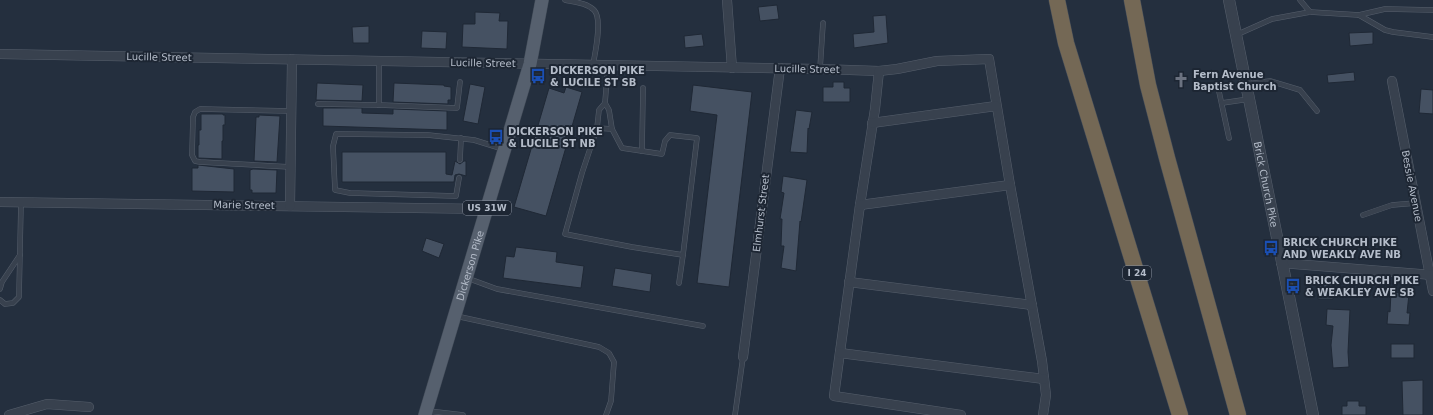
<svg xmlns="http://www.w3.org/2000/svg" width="1433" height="415" viewBox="0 0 1433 415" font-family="'DejaVu Sans',sans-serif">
	<rect width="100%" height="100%" fill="#242f3e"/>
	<g fill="#455162" stroke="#1f2835">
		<polygon points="777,5 779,19 760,21 758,7"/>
		<polygon points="475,12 500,13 499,21 508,21 507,49 462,47 463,24 475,24"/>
		<polygon points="886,15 888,43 854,48 853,34 874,32 873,16"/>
		<polygon points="369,26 369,43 353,43 352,27"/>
		<polygon points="422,31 447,32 446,49 421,48"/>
		<polygon points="1373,32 1373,44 1350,46 1349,33"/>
		<polygon points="702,34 704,46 685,48 684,36"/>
		<polygon points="1354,72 1355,81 1328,83 1327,75"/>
		<polygon points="833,82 844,82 844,88 850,88 850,102 823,102 823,87 833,87"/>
		<polygon points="317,83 363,85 362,101 316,100"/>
		<polygon points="394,83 444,85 444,86 451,87 451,100 448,100 448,104 393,102"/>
		<polygon points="470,84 485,87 478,124 463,121"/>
		<polygon points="693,85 752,92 729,287 697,283 717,115 690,111"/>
		<polygon points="566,87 582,92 546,216 514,207 549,88 564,93"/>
		<polygon points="1421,89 1433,90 1433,114 1419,113"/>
		<polygon points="323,108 362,108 362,113 393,114 393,109 447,111 447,130 323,126"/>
		<polygon points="796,110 812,112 809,129 808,128 807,153 790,152"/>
		<polygon points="201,114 223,114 223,115 225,115 225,125 223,125 223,141 222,141 222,159 198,158 198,145 199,145 199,130 201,130"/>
		<polygon points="259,115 280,116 277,162 254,161 256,117 259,117"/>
		<polygon points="342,152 446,152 446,174 452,175 455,161 460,164 464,161 466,161 466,176 459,174 455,175 454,182 342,182"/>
		<polygon points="198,165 234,169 234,192 192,191 192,168 198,168"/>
		<polygon points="253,169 277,170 276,193 252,193 252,190 250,190 250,170"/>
		<polygon points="783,176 807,180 801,222 800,221 796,271 781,268 784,246 781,246 782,219 780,219 784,193 781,192"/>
		<polygon points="426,238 444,244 439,258 422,251"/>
		<polygon points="516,247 557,252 556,262 584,266 581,288 503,278 506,256 514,257"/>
		<polygon points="615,268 652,274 650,292 612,286"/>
		<polygon points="1318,284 1334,285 1333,299 1318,299"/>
		<polygon points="1391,292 1409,294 1407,313 1410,313 1409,325 1387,324 1388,311 1390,312"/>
		<polygon points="1327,309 1350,310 1348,352 1349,367 1333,368 1331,345 1333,326 1326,325"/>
		<rect x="1391" y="344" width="23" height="14"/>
		<polygon points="1423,380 1423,415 1403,415 1402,381"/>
		<polygon points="1347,401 1359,401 1359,406 1366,406 1366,415 1342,415 1342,406 1347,406"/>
	</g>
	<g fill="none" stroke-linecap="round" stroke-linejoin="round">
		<defs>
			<g id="service">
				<path d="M 565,0 C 575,2 587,3 594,10 C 603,19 595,53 593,65"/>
				<polyline points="1300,0 1310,12"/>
				<polyline points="1359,15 1385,30 1393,32 1433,37"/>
				<polyline points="1236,35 1272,19 1310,12 1359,15 1385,9 1433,10"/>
				<polyline points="608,65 605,103 609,110 612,129"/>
				<polyline points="820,69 823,23"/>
				<polyline points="1247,84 1270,81 1300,90 1317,111"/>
				<polyline points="1218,87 1229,138"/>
				<polyline points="1222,103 1249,99"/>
				<polyline points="318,104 379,105 379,61"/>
				<polyline points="379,105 457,108 460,82"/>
				<polyline points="597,128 612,129 622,148 662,154 665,141 670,135 697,138 683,255 632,247 565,234 582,173 597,128 599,110 605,103"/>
				<polyline points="642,151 643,88"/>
				<polyline points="460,160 461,138"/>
				<polyline points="291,167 200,162 195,161 192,155 193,117 195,112 200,109 291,111"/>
				<polyline points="459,178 456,196 350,193 335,190 333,146 336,134 428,135 474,140 503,149"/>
				<polyline points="1363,215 1392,205 1416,203"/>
				<polyline points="467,278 497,289 703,326"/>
				<polyline points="679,283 683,255"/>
				<polyline points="0,289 2,282 20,255"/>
				<polyline points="0,300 5,304 13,303 19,297 21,202"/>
				<polyline points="456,316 599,347 609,353 614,362 611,401 606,415"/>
				<polyline points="428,411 463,415"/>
				<polyline points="735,415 743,357"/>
			</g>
			<g id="minor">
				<polyline points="727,0 732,68"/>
				<polyline points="0,54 820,69 879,71 897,69 937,61 989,59 1010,185 1042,361 1046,395 1043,415"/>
				<polyline points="879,71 875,109 860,205 834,396 961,415"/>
				<polyline points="1392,81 1433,291"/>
				<polyline points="872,123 996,106"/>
				<polyline points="0,202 487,209"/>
				<polyline points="860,205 1010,185"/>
				<polyline points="290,206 292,59"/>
				<polyline points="1281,263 1433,275"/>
				<polyline points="849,282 1032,305"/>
				<polyline points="840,353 1044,379"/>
				<polyline points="743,357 780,68"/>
				<polyline points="9,415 47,404 89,407"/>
			</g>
			<g id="tertiary">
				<path id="s1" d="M 1229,0 L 1313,415"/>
			</g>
			<g id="primary">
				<path id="s2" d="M 425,415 L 530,64 L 542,0"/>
			</g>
			<g id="motorway">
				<polyline points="1057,0 1066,43 1180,415"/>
				<polyline points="1132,0 1148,85 1167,158 1238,415"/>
			</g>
		</defs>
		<use href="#service" stroke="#565f6c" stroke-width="5.5"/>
		<use href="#minor" stroke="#565f6c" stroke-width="10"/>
		<use href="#tertiary" stroke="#565f6c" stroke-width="12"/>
		<use href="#primary" stroke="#414a57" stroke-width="14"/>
		<use href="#motorway" stroke="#434c59" stroke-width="17"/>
		<use href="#service" stroke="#38414e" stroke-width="4.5"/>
		<use href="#minor" stroke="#38414e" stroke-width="9"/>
		<use href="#tertiary" stroke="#38414e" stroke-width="11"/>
		<use href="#primary" stroke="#56606e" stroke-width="13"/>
		<use href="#motorway" stroke="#746855" stroke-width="16"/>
	</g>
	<defs>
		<symbol id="bus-bare" viewBox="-9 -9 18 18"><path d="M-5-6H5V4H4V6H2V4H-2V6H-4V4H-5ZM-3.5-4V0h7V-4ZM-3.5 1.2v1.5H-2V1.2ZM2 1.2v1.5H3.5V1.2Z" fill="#1a4fb4" stroke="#1d2633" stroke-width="2.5" paint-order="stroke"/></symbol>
		<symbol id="church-bare" viewBox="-9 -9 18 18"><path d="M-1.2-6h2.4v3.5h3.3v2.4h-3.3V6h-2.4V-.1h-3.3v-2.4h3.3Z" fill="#6b7280" stroke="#1d2633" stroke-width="2.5" paint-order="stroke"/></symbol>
	</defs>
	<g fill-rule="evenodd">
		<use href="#bus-bare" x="527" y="65" width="22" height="22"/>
		<use href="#church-bare" x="1170" y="69" width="22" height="22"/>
		<use href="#bus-bare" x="485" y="126" width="22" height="22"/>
		<use href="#bus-bare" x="1260" y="237" width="22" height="22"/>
		<use href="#bus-bare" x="1282" y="275" width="22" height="22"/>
	</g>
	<g text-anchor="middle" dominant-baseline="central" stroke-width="4" stroke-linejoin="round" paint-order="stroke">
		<g fill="#1d2633" stroke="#878f9c" stroke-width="1">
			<rect x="463" y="201" width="48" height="14" rx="3"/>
			<rect x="1123" y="266" width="28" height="14" rx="3"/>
		</g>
		<g font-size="9" font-weight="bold" fill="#b4bcc9">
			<text x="487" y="208">US 31W</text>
			<text x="1137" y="273">I 24</text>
		</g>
		<g font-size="10" fill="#b4bcc9" stroke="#1d2633">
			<text transform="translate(159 57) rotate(1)">Lucille Street</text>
			<text transform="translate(483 63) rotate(1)">Lucille Street</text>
			<text transform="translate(807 69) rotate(1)">Lucille Street</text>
			<text stroke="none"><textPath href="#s1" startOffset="188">Brick Church Pike</textPath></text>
			<text transform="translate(1412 186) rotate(79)">Bessie Avenue</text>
			<text transform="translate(244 205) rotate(1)">Marie Street</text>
			<text transform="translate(761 213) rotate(-83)">Elmhurst Street</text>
			<text stroke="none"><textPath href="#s2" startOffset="156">Dickerson Pike</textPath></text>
		</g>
		<g font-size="10" font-weight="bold" fill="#b4bcc9" stroke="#1d2633" text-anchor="start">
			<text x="550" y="70">DICKERSON PIKE<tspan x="550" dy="12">&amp; LUCILE ST SB</tspan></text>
			<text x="1193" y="74">Fern Avenue<tspan x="1193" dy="12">Baptist Church</tspan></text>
			<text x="508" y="131">DICKERSON PIKE<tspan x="508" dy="12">&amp; LUCILE ST NB</tspan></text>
			<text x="1283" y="242">BRICK CHURCH PIKE<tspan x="1283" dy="12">AND WEAKLY AVE NB</tspan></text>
			<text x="1305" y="280">BRICK CHURCH PIKE<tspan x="1305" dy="12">&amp; WEAKLEY AVE SB</tspan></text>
		</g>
	</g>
</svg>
